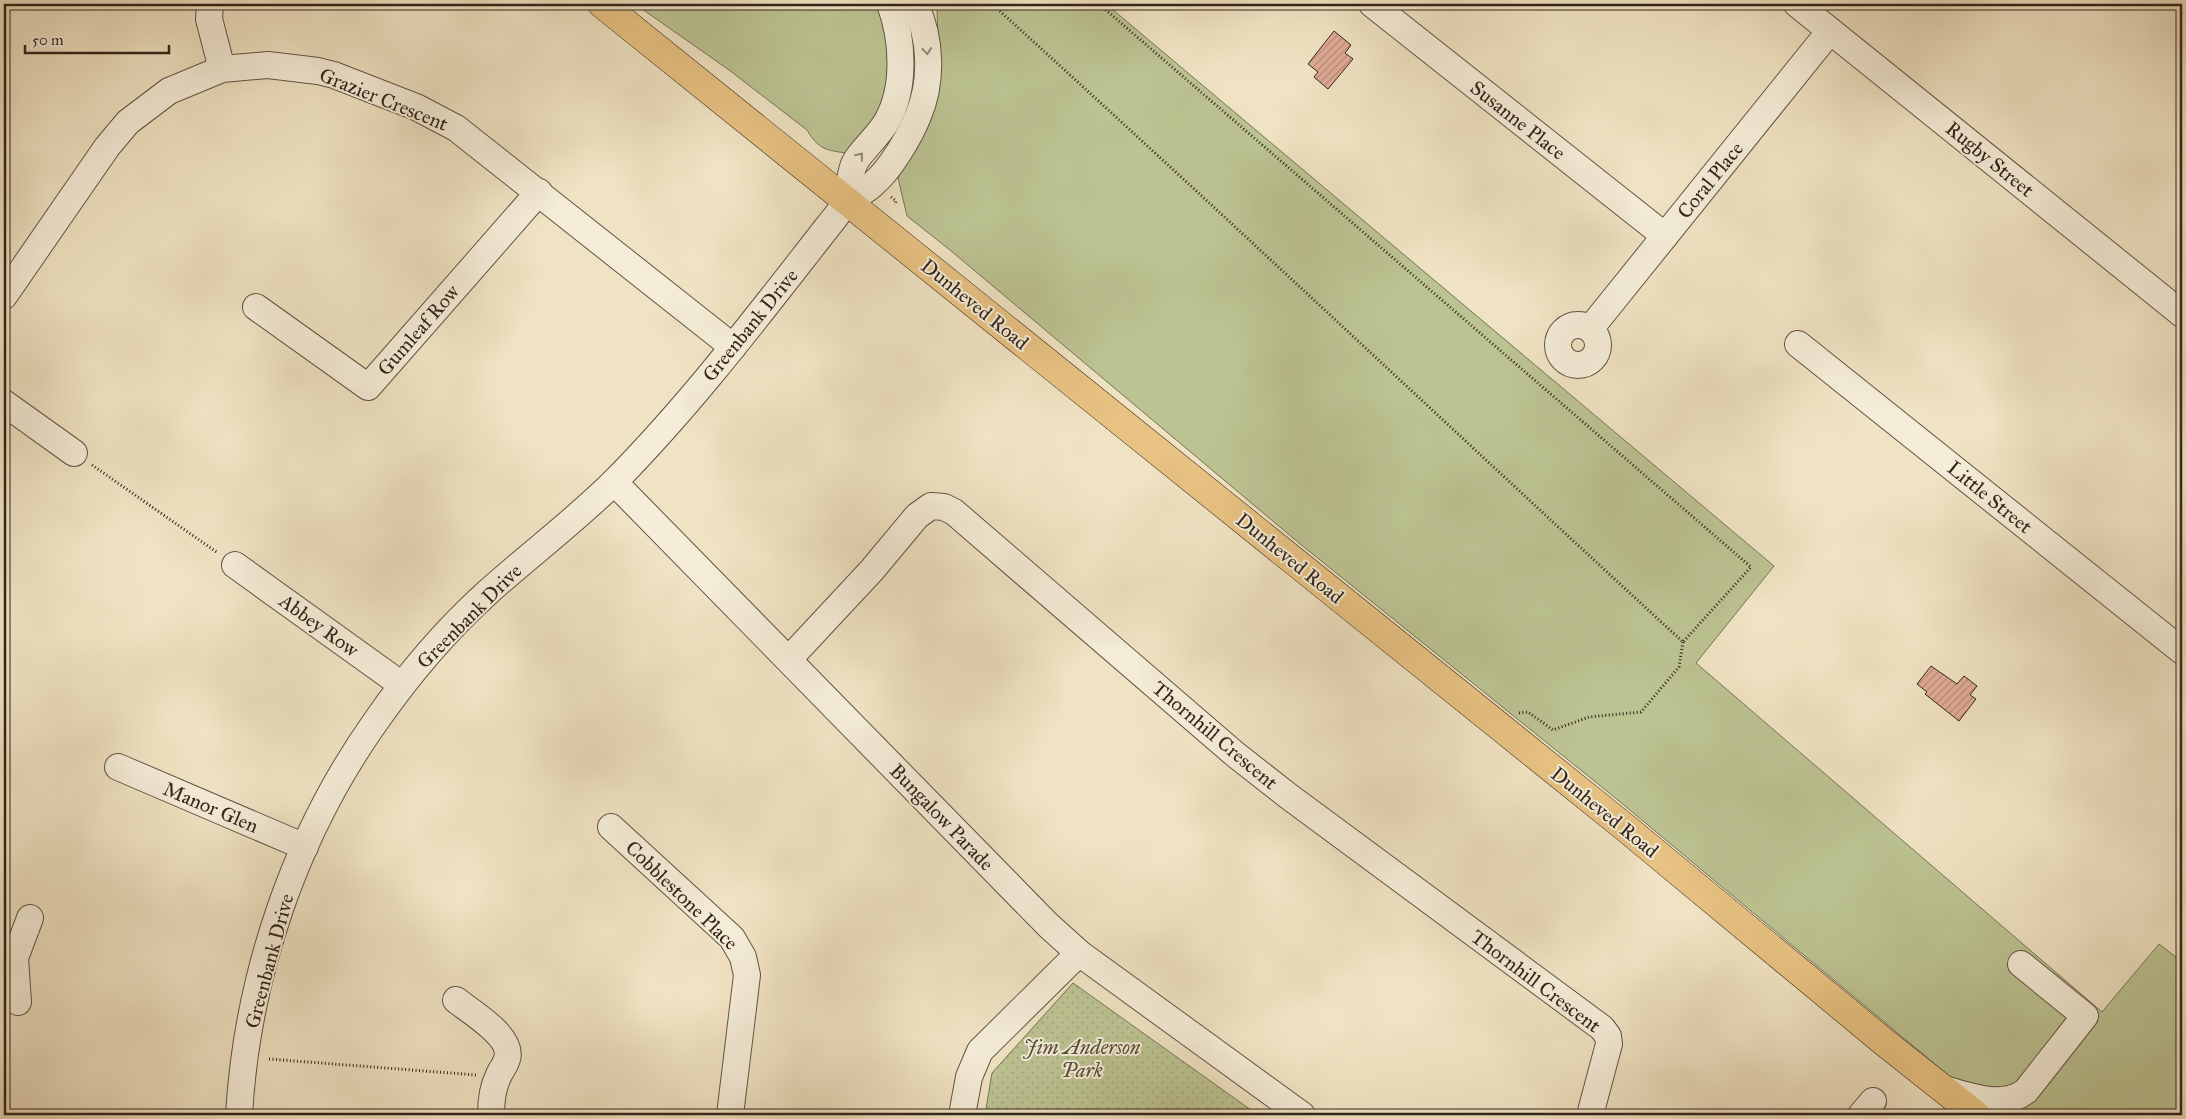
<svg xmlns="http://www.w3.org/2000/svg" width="2186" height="1119" viewBox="0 0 2186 1119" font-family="'IM FELL Great Primer',serif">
	<defs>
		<pattern id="park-dots" width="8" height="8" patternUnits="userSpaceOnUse" patternTransform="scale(1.25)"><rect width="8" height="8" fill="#bcc392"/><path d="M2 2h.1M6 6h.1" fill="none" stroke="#a2a77d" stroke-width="1.8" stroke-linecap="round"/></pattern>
		<pattern id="building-hatch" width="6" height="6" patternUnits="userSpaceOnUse" patternTransform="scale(1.25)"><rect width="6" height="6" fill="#e1ac96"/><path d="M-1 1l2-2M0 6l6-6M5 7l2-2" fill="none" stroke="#b78c7a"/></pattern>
	</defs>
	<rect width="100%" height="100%" fill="#f0e3c3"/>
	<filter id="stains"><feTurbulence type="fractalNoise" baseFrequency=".004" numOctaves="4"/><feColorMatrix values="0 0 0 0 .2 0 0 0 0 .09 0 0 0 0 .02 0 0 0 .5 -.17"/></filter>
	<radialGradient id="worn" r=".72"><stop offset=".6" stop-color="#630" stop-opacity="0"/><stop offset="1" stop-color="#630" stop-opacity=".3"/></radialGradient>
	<g fill="#bcc392" stroke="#767456">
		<path d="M 635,4 L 881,4 L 888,29 L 889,85 L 882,112 L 848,153 C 827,151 818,149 807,130 L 729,70 Z"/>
		<polygon points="934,4 1106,4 1774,566 1696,663 2102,1012 2159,944 2182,962 2182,1115 1999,1115 1948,1075 1619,801 1299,543 950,250 907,216 898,178 939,83 937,8"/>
	</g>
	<polygon fill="url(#park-dots)" stroke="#767456" points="1073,983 1258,1115 985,1115 992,1073"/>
	<g fill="url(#building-hatch)" stroke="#31241b">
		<polygon points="1334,31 1351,45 1345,53 1353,59 1328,89 1314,77 1318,72 1308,64"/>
		<polygon points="1931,666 1957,684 1964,676 1977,686 1970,695 1976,699 1959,721 1925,694 1927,692 1917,684"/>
	</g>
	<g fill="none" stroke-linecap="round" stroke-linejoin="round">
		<defs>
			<g id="minor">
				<polyline points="210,4 209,19 222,69"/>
				<polyline points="1372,4 1665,236"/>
				<polyline points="1797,4 2182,314"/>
				<path d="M 848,202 C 849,191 849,178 853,167 C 856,155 880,135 887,121 C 906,87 903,39 890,4"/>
				<polyline points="4,296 107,147 128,122 169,91 222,69 268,65 318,71 334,75 416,107 456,128 733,347"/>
				<polyline points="256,307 368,387 539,192"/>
				<circle cx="1578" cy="345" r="20"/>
				<polyline points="1590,329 1830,31"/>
				<polyline points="1798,344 2182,651"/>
				<polyline points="4,403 74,453"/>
				<polyline points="614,482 1048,925 1079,953 1302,1115"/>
				<polyline points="235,565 402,685"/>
				<polyline points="789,659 872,570 917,516 931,506 944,507 954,512 1236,755 1287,795 1602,1028 1608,1036 1609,1044 1590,1115"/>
				<polyline points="118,767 305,847"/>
				<polyline points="611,827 732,938 743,957 747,975 730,1115"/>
				<path d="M 456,1000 C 471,1012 514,1037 507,1059 C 505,1066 500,1071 498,1077 C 492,1089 491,1102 491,1115"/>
				<polyline points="18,1002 15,958 30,918"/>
				<path d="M 1943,1089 C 1969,1095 2002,1110 2026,1091 L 2085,1016 L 2021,964"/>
				<path d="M 239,1115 C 247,976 295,835 376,721 C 408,675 445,631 487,593 C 529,555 575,521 615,481 C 693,402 760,313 829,225 C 836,217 842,206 851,200 C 858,194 867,190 873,184 C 890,170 910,136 918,116 C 933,81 931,38 915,4"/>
				<polyline points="962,1115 969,1077 980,1051 1079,953"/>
				<polyline points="1861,1115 1873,1101"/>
			</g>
			<polyline id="major" points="602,4 1627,829 1884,1042 1976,1115"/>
		</defs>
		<use href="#minor" stroke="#615445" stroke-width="28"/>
		<use href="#major" stroke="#31241b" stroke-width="29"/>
		<g stroke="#31241b" stroke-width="3" stroke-dasharray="1 2.5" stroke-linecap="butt">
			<path d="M 992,4 C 1224,214 1452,430 1683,642 L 1751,567 L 1099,4"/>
			<polyline points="891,197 896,201 895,205"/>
			<polyline points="92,465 218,553"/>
			<polyline points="1519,713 1528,712 1553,730 1589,717 1641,712 1679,667 1683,642"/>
			<polyline points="269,1059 476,1075"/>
		</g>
		<use href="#minor" stroke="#f5edd8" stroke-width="26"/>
		<use href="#major" stroke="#e8c282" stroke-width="28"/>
	</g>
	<defs><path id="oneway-chevron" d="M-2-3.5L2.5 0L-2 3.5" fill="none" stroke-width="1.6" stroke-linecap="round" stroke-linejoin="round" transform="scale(1.25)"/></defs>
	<g stroke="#93887a">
		<use href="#oneway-chevron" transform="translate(927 51) rotate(85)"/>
		<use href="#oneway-chevron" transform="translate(860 156) rotate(-51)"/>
	</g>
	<g text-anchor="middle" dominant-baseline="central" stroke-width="4" stroke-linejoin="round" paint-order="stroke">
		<g font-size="20" fill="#31241b" stroke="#f5edd8">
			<text transform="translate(384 99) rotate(22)">Grazier Crescent</text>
			<text transform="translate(1518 120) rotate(38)">Susanne Place</text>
			<text transform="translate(1990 159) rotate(39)">Rugby Street</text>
			<text transform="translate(1710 180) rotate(-51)">Coral Place</text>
			<text transform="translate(975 304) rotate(39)">Dunheved Road</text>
			<text transform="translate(750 325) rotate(-51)">Greenbank Drive</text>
			<text transform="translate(418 330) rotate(-49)">Gumleaf Row</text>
			<text transform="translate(1990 497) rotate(39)">Little Street</text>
			<text transform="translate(1290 558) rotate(39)">Dunheved Road</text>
			<text transform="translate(469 616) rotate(-45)">Greenbank Drive</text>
			<text transform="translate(319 625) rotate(36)">Abbey Row</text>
			<text transform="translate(1215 735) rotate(40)">Thornhill Crescent</text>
			<text transform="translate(211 807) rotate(23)">Manor Glen</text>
			<text transform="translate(1605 812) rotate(39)">Dunheved Road</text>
			<text transform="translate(942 817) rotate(46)">Bungalow Parade</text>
			<text transform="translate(682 895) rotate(44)">Cobblestone Place</text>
			<text transform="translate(269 961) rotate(-75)">Greenbank Drive</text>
			<text transform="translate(1536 981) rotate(37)">Thornhill Crescent</text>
		</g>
		<g font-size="20" font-style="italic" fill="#544c39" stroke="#f5edd8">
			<text x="1082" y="1047">Jim Anderson<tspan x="1082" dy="23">Park</tspan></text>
		</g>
	</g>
	<rect width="2186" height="1119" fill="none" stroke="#f0e3c3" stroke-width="20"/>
	<rect x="5" y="5" width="2176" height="1109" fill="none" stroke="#31241b" stroke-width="2.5"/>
	<rect x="10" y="10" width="2166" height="1099" fill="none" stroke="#31241b"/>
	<path d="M25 45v8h144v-8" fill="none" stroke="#31241b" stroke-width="2.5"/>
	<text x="32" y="45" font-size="15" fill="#31241b" stroke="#f5edd8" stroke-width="4" paint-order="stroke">50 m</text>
	<rect width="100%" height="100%" filter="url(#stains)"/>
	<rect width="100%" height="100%" fill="url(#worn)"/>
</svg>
